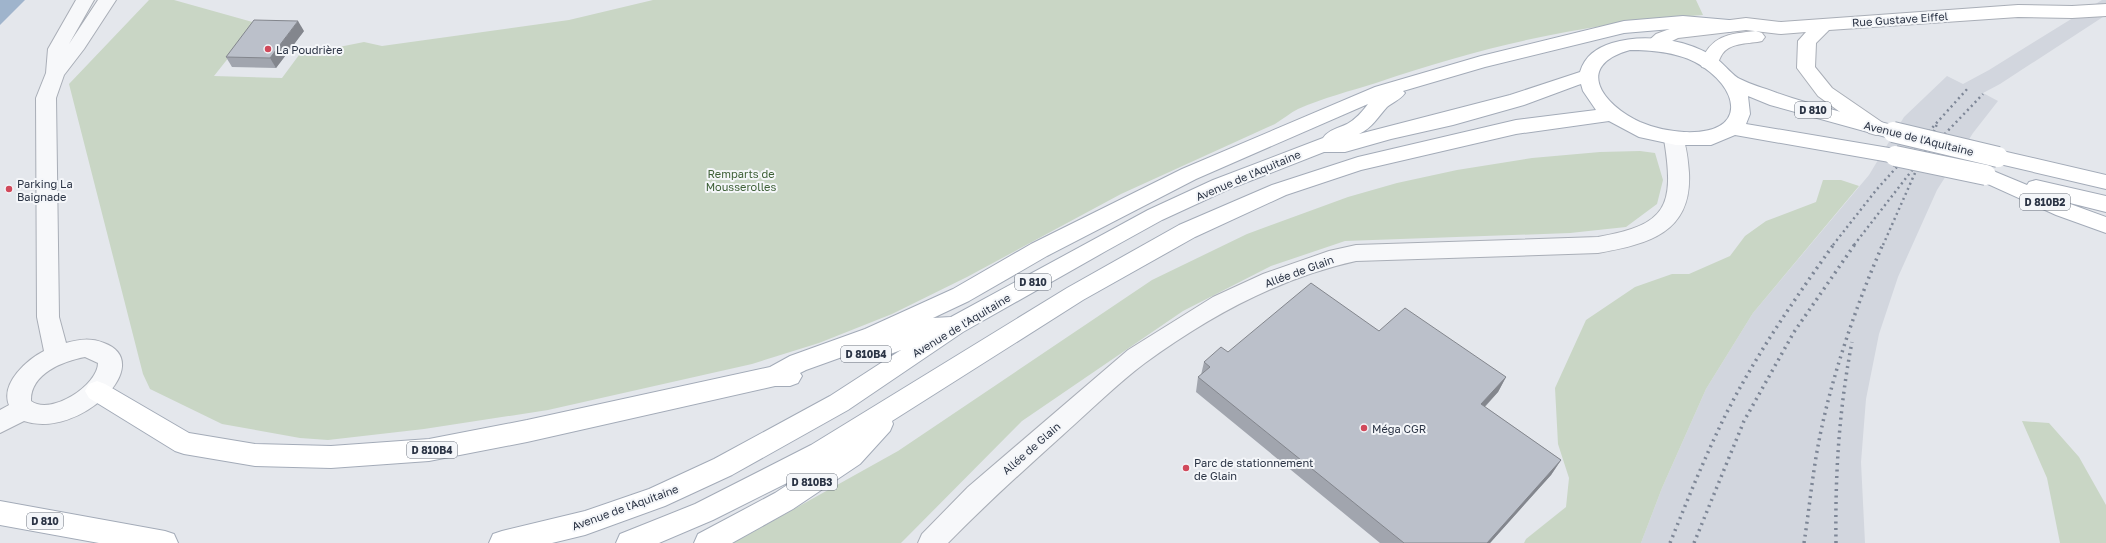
<svg xmlns="http://www.w3.org/2000/svg" width="2106" height="543" viewBox="0 0 2106 543" font-family="'Golos Text',sans-serif">
	<rect width="100%" height="100%" fill="#e4e7ec"/>
	<polygon fill="#d2d6de" points="2102,0 2106,0 2106,15 2000,84 1983,93 1998,101 1973,133 1937,190 1898,277 1879,334 1866,399 1861,462 1865,543 1641,543 1662,488 1706,389 1753,313 1869,175 1904,117 1947,76 1963,84 1989,70"/>
	<g fill="#c9d6c5">
		<path d="M 149,0 L 174,0 L 256,23 L 214,76 L 282,78 L 299,55 L 364,42 L 382,46 L 569,20 L 653,0 L 1696,0 L 1703,15 C 1587,23 1486,45 1376,83 C 1350,91 1323,98 1298,109 C 1290,113 1283,119 1275,124 L 1121,194 L 967,277 L 892,314 L 819,343 L 752,364 L 548,410 L 424,429 L 328,440 L 300,438 L 222,424 L 150,389 L 143,374 L 69,84 Z"/>
		<polygon points="1640,151 1655,153 1663,180 1657,204 1626,227 1570,233 1345,241 1271,266 1183,311 1022,421 901,543 733,543 898,451 1152,280 1247,234 1348,197 1397,183 1457,170 1532,158 1600,152"/>
		<polygon points="1823,180 1841,180 1859,186 1753,313 1706,389 1662,488 1641,543 1524,543 1526,539 1566,507 1569,478 1558,444 1555,388 1586,320 1635,287 1672,274 1689,274 1730,256 1745,236 1766,221 1816,202"/>
		<polygon points="2022,421 2049,423 2079,457 2106,505 2106,543 2060,543 2047,478"/>
	</g>
	<polygon fill="#9fb4cc" points="0,0 25,0 0,25"/>
	<g fill="none" stroke-linecap="round" stroke-linejoin="round">
		<defs>
			<g id="minor">
				<path d="M 76,0 L 94,0 L 69,44 L 98,0 L 116,0 L 84,49 L 64,75 L 56,98 L 59,317 L 66,343 C 80,339 91,338 104,343 C 158,363 79,440 24,421 L 0,433 L 0,410 L 9,405 C 0,383 28,359 44,351 L 37,317 L 36,98 L 46,73 L 48,49 ZM 85,357 L 98,363 C 98,385 51,416 31,401 C 30,374 63,361 85,357 Z"/>
				<path d="M 1674,132 L 1681,134 C 1687,145 1688,161 1689,173 C 1692,233 1648,244 1598,253 L 1356,261 C 1279,278 1208,317 1145,363 C 1117,384 1091,410 1065,433 C 1025,469 986,504 948,543 L 918,543 L 922,534 L 968,487 L 1128,350 L 1213,297 L 1263,274 L 1329,251 L 1356,245 L 1598,237 C 1667,225 1675,207 1664,139 L 1667,134 Z"/>
			</g>
			<g id="secondary">
				<polygon points="2106,4 2106,16 2072,18 2018,17 1829,30 1816,43 1815,67 1832,88 1883,123 1886,128 1883,133 1876,135 1869,133 1818,96 1797,68 1798,41 1806,32 1781,34 1746,30 1678,38 1654,50 1648,48 1645,44 1656,34 1675,27 1746,18 1781,22 2018,5 2072,6"/>
				<path d="M 1756,31 L 1762,33 L 1765,37 L 1762,41 C 1750,44 1732,42 1723,53 C 1720,57 1718,63 1716,67 L 1709,69 L 1702,67 L 1700,63 C 1712,35 1728,34 1756,31 Z"/>
			</g>
			<g id="primary">
				<path d="M 1683,16 L 1729,20 L 1735,22 L 1738,26 L 1735,30 L 1729,32 L 1683,28 L 1624,33 L 1485,67 L 1403,91 L 1405,93 C 1400,100 1393,102 1387,107 C 1378,117 1372,128 1359,134 L 1510,95 L 1580,72 C 1585,56 1596,48 1612,43 C 1644,33 1689,39 1717,59 C 1724,64 1734,77 1740,79 C 1751,85 1765,88 1777,93 C 1816,107 1859,116 1900,127 L 1903,132 L 1900,137 L 1893,139 L 1770,105 L 1748,96 L 1750,114 L 1746,124 L 1895,149 L 1902,151 L 1905,156 L 1902,161 L 1895,163 L 1735,135 L 1711,145 L 1676,145 L 1639,137 L 1609,121 L 1516,134 L 1361,170 L 1286,195 L 1195,237 L 1083,300 L 892,421 L 893,424 L 890,431 L 860,464 L 793,509 L 732,543 L 694,543 L 698,534 L 775,493 L 801,476 L 713,520 L 659,543 L 616,543 L 620,534 L 695,504 L 811,445 L 1067,288 L 1179,225 L 1272,185 L 1358,157 L 1516,120 L 1596,110 L 1583,91 L 1581,84 L 1578,85 L 1524,105 L 1453,125 L 1391,139 L 1345,152 L 1324,152 L 1227,190 L 1162,220 L 1106,251 L 963,332 L 848,410 L 732,475 L 665,506 L 585,535 L 552,543 L 489,543 L 493,534 L 502,531 L 585,511 L 649,489 L 714,459 L 830,396 L 901,350 L 880,358 L 872,356 L 868,349 L 870,347 L 806,370 L 800,373 L 802,376 L 798,383 L 790,386 L 775,386 L 527,442 L 429,461 L 331,468 L 255,466 L 184,454 L 175,451 L 89,398 L 85,391 L 89,384 L 97,381 L 105,384 L 189,433 L 255,444 L 331,446 L 429,439 L 527,420 L 770,367 L 790,356 L 865,329 L 953,289 L 1031,244 L 1182,169 L 1375,87 L 1481,56 L 1624,21 ZM 1630,50 C 1652,50 1675,52 1695,62 C 1741,87 1749,135 1684,132 C 1669,131 1654,128 1640,122 C 1603,105 1573,66 1630,50 ZM 1368,104 C 1362,112 1356,119 1347,124 C 1339,128 1328,130 1323,138 L 1213,180 L 1148,210 L 951,317 L 933,318 L 969,301 L 1047,256 L 1196,179 Z"/>
				<polygon points="1998,150 2106,175 2106,189 1991,162 1988,157 1991,152"/>
				<polygon points="1986,168 2027,185 2029,182 2036,180 2106,196 2106,212 2062,201 2106,217 2106,233 2056,215 1979,180 1976,175 1979,170"/>
				<polygon points="0,501 165,531 174,534 178,543 99,543 0,525"/>
			</g>
		</defs>
		<use href="#minor" stroke="#a9aeb7" stroke-width="2"/>
		<use href="#secondary" stroke="#a9aeb7" stroke-width="2"/>
		<use href="#primary" stroke="#a3abb8" stroke-width="2"/>
		<use href="#minor" fill="#f7f8fa" fill-rule="evenodd"/>
		<use href="#secondary" fill="#fff" fill-rule="evenodd"/>
		<use href="#primary" fill="#fff" fill-rule="evenodd"/>
		<g stroke="#7d8696" stroke-width="2.5" stroke-dasharray="2 3.5" stroke-linecap="butt">
			<polyline points="1925,152 1937,124"/>
			<polyline points="1833,245 1877,189 1969,87"/>
			<polyline points="1854,245 1920,160 1983,94"/>
			<polyline points="1883,245 1915,173"/>
		</g>
		<g stroke="#7d8696" stroke-width="3.5" stroke-dasharray="2 4.5" stroke-linecap="butt">
			<path d="M 1670,543 C 1687,501 1704,459 1724,418 C 1755,356 1794,300 1834,244"/>
			<polyline points="1694,543 1744,421 1794,332 1855,244"/>
			<path d="M 1804,543 C 1809,511 1812,478 1818,446 C 1830,381 1856,305 1883,244"/>
			<path d="M 1836,543 C 1835,475 1839,409 1852,342"/>
		</g>
		<defs>
			<g id="primary-bridge">
				<polyline points="1893,132 1998,157"/>
				<polyline points="1895,156 1986,175"/>
			</g>
		</defs>
		<use href="#primary-bridge" stroke="#a3abb8" stroke-width="22" stroke-linecap="butt"/>
		<use href="#primary-bridge" stroke="#fff" stroke-width="20"/>
	</g>
	<g fill="#a1a5ae">
		<polygon points="304,31 276,68 232,67 226,57"/>
		<polygon points="1379,331 1506,377 1498,392 1485,407 1561,460 1551,475 1490,543 1380,543 1196,392 1198,377 1201,375 1204,362 1228,352"/>
	</g>
	<g fill="#83868d">
		<polygon points="298,21 304,31 276,68 270,58"/>
		<polygon points="1506,377 1498,392 1473,419 1481,404"/>
		<polygon points="1561,460 1551,475 1490,543 1487,543"/>
	</g>
	<g fill="#bbc0ca" stroke="#83868d">
		<polygon points="254,20 298,21 270,58 226,57"/>
		<polygon points="1311,283 1379,331 1405,308 1506,377 1481,404 1561,460 1487,543 1404,543 1198,377 1210,367 1204,362 1221,347 1228,352"/>
	</g>
	<g fill="#d1495b" stroke="#f4f6f9" stroke-width="1.5">
		<circle cx="268" cy="49" r="4"/>
		<circle cx="9" cy="189" r="4"/>
		<circle cx="1364" cy="428" r="4"/>
		<circle cx="1186" cy="468" r="4"/>
	</g>
	<g text-anchor="middle" dominant-baseline="central" stroke-width="4" stroke-linejoin="round" paint-order="stroke">
		<g fill="#f4f6f9" stroke="#676e7b" stroke-width="1">
			<rect x="1795" y="102" width="36" height="16" rx="3"/>
			<rect x="2020" y="194" width="50" height="16" rx="3"/>
			<rect x="1015" y="274" width="36" height="16" rx="3"/>
			<rect x="841" y="346" width="50" height="16" rx="3"/>
			<rect x="407" y="442" width="50" height="16" rx="3"/>
			<rect x="787" y="474" width="50" height="16" rx="3"/>
			<rect x="27" y="513" width="36" height="16" rx="3"/>
		</g>
		<g font-size="10" font-weight="bold" fill="#2b3445">
			<text x="1813" y="110">D 810</text>
			<text x="2045" y="202">D 810B2</text>
			<text x="1033" y="282">D 810</text>
			<text x="866" y="354">D 810B4</text>
			<text x="432" y="450">D 810B4</text>
			<text x="812" y="482">D 810B3</text>
			<text x="45" y="521">D 810</text>
		</g>
		<g font-size="11" fill="#2b3445" stroke="#f4f6f9">
			<text transform="translate(1900 19) rotate(-4)">Rue Gustave Eiffel</text>
			<text transform="translate(1919 138) rotate(14)">Avenue de l'Aquitaine</text>
			<text transform="translate(1248 175) rotate(-23)">Avenue de l'Aquitaine</text>
			<text transform="translate(1299 271) rotate(-20)">Allée de Glain</text>
			<text transform="translate(961 325) rotate(-31)">Avenue de l'Aquitaine</text>
			<text transform="translate(1031 448) rotate(-41)">Allée de Glain</text>
			<text transform="translate(625 507) rotate(-20)">Avenue de l'Aquitaine</text>
		</g>
		<g font-size="11" fill="#2b3445" stroke="#f4f6f9" text-anchor="start">
			<text x="276" y="49">La Poudrière</text>
			<text x="17" y="183">Parking La<tspan x="17" dy="13">Baignade</tspan></text>
			<text x="1372" y="428">Méga CGR</text>
			<text x="1194" y="462">Parc de stationnement<tspan x="1194" dy="13">de Glain</tspan></text>
		</g>
		<g font-size="11" fill="#3f6138" stroke="#f4f6f9">
			<text x="741" y="173">Remparts de<tspan x="741" dy="13">Mousserolles</tspan></text>
		</g>
	</g>
</svg>
